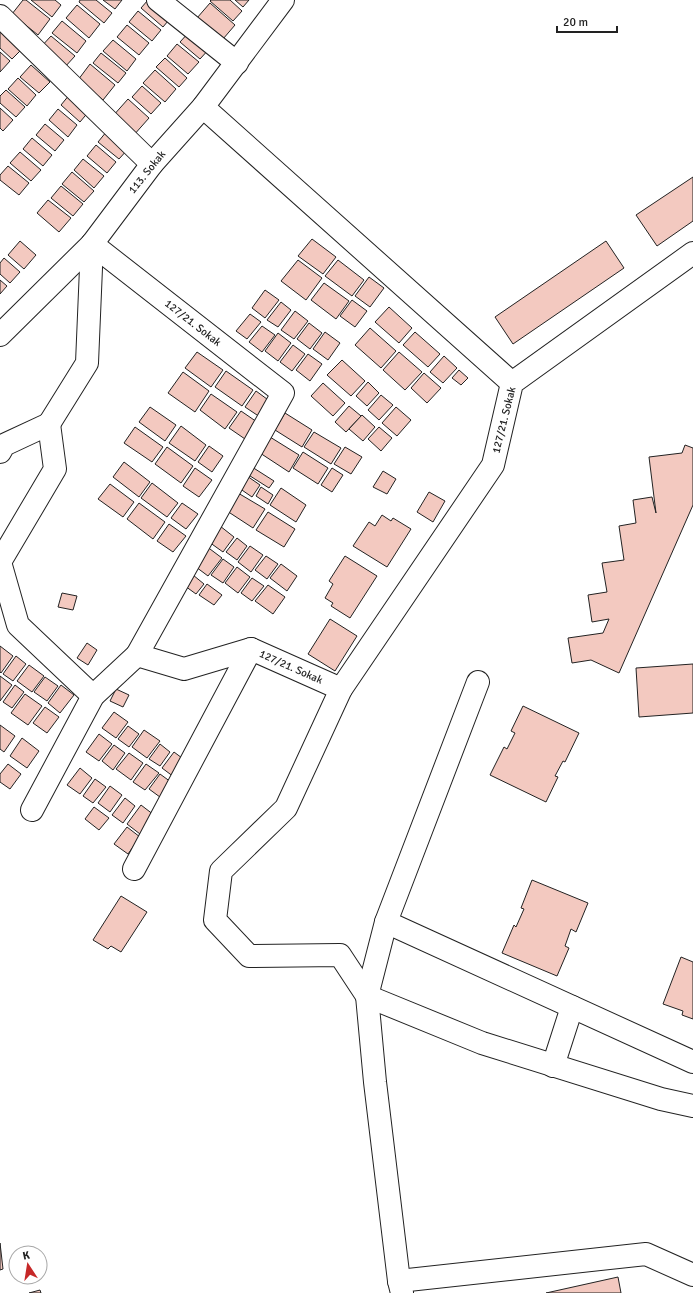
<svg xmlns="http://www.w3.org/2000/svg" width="693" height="1293" viewBox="0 0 693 1293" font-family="Signika,sans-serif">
	<rect width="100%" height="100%" fill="#fff"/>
	<g fill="#f3c9c0" stroke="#222">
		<polygon points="23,0 26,0 50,19 38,35 12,14"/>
		<polygon points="31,0 55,0 61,5 52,17"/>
		<polygon points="80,0 96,0 112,13 104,23 79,2"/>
		<polygon points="103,0 122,0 115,9"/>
		<polygon points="148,0 173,15 163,27 141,8"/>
		<polygon points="211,0 230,0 242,11 233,21 210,1"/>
		<polygon points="235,0 249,0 243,7"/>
		<polygon points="210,3 235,25 223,39 197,18"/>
		<polygon points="77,5 100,24 89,38 66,18"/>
		<polygon points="138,11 161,30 152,41 129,22"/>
		<polygon points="62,21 86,41 77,53 52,33"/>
		<polygon points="127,25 149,43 139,55 117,37"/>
		<polygon points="2,30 22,49 12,59 0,48 0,32"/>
		<polygon points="190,31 210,48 200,59 180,42"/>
		<polygon points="51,36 75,56 64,68 40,48"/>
		<polygon points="113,40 136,59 127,71 103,51"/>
		<polygon points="177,44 199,62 188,74 167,56"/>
		<polygon points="0,52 10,61 0,72"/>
		<polygon points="101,53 126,73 118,83 93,63"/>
		<polygon points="165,58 187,78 179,87 156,67"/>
		<polygon points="90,64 115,85 103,100 78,80"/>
		<polygon points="31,65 50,82 39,93 20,77"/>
		<polygon points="155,70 176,89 165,102 143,83"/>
		<polygon points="18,78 36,95 27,106 8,89"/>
		<polygon points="142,86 161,103 151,114 132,97"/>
		<polygon points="6,90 25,107 16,117 0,103 0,96"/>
		<polygon points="70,94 90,110 80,122 61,105"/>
		<polygon points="128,99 149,118 133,136 112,117"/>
		<polygon points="0,108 13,120 3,131 0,128"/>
		<polygon points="58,109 77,125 68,137 49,120"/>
		<polygon points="45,124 64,140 55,151 36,135"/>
		<polygon points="107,131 128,149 119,159 98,142"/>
		<polygon points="32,138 52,155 43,166 23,149"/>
		<polygon points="96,145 116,162 107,173 87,156"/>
		<polygon points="20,152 41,170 31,181 10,163"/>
		<polygon points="83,159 104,176 94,188 74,170"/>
		<polygon points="8,166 29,183 19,195 0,180 0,175"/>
		<polygon points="72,172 94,191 84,202 62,184"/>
		<polygon points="693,177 693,221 657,246 636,215"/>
		<polygon points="61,186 83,204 73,216 51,198"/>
		<polygon points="48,200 71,218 59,232 37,213"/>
		<polygon points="312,239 336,257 323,274 298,256"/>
		<polygon points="20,241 36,255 24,269 8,255"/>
		<polygon points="606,241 624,268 513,344 495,317"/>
		<polygon points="4,258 20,272 10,283 0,274 0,263"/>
		<polygon points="298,260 322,278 306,300 281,281"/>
		<polygon points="338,260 364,280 352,296 325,276"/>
		<polygon points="369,277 384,288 370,307 355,296"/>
		<polygon points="0,280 7,286 0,294"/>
		<polygon points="324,283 349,301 336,319 311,300"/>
		<polygon points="265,290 279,300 265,318 252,308"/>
		<polygon points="352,300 367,311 355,327 340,316"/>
		<polygon points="281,302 291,310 278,327 267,320"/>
		<polygon points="389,307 412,328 399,343 375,322"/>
		<polygon points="295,311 308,321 294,339 281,330"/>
		<polygon points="250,314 261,322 247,339 236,331"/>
		<polygon points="309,323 322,333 310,349 297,339"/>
		<polygon points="262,326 275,335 262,352 249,342"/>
		<polygon points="370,328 396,351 381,368 355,345"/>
		<polygon points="325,332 340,343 328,360 313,349"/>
		<polygon points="415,332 440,354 428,367 403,345"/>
		<polygon points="278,333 291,343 278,361 265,351"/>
		<polygon points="293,345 305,354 292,371 280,362"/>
		<polygon points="197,352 223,370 211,387 185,368"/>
		<polygon points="399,352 422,372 405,390 383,370"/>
		<polygon points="308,354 322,364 310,381 296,370"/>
		<polygon points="444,356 457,368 443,383 430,372"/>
		<polygon points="342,360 365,381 351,396 327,375"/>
		<polygon points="459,370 468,378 461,385 452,378"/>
		<polygon points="226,371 253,390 242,406 215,387"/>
		<polygon points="183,372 209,391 195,412 168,393"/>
		<polygon points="424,373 441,388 427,403 411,388"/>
		<polygon points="368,382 379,393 367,406 356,396"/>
		<polygon points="323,383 345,403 333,416 311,396"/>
		<polygon points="256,391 271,402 260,417 245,407"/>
		<polygon points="211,394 237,412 225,429 200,410"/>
		<polygon points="381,395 393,405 379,420 368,410"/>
		<polygon points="349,406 361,416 346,432 335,422"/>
		<polygon points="150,407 176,425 165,441 139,422"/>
		<polygon points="396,407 411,420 397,436 382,423"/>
		<polygon points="241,411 257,422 245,439 229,428"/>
		<polygon points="285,413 312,430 302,447 275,430"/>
		<polygon points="362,415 375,427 363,441 349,429"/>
		<polygon points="181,426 206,445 195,461 169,443"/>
		<polygon points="135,427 163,447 152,462 124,443"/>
		<polygon points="379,427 392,438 381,451 368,439"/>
		<polygon points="314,432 341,448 331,464 304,447"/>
		<polygon points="270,437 299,455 289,472 260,453"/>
		<polygon points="685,445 693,448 693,505 619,673 591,660 572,663 568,638 603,633 609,619 592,622 588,595 607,592 602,563 624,560 619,526 636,523 633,500 652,497 656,513 649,457 682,453"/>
		<polygon points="209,446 223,456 212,472 198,462"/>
		<polygon points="167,447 193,466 181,483 155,464"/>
		<polygon points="345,447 362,457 351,474 334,464"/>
		<polygon points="303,452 328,468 318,484 293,468"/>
		<polygon points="124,462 150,482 139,497 113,477"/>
		<polygon points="252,467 274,481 269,488 247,474"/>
		<polygon points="195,468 212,480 199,497 183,486"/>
		<polygon points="332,468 343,475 332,492 321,485"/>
		<polygon points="383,471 396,479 387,494 373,487"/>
		<polygon points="247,476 260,485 252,497 239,488"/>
		<polygon points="152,483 178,503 167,517 141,498"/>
		<polygon points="110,484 134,502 123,517 98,499"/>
		<polygon points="261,487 273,495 268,504 256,496"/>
		<polygon points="281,488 306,505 296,522 270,505"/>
		<polygon points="429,492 445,501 433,522 417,512"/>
		<polygon points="238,493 265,509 253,528 227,511"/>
		<polygon points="139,503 165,522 153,539 127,519"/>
		<polygon points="182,503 198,514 186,529 171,518"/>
		<polygon points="268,512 295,529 284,547 256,530"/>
		<polygon points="382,515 391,521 393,518 411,529 387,567 353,546 369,522 375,526"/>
		<polygon points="169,524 186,536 173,552 157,541"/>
		<polygon points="220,526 234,537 223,552 209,542"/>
		<polygon points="237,538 247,546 237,560 226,552"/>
		<polygon points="206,546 222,558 208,576 192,564"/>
		<polygon points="250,546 263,555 251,572 238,562"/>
		<polygon points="266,556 278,564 267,579 255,570"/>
		<polygon points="345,556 377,576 350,618 331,606 333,603 325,598 333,584 329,581"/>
		<polygon points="223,559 234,567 223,583 211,575"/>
		<polygon points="281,564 297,576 287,591 270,578"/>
		<polygon points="237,567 250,577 238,593 225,583"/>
		<polygon points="193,575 204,584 196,594 185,586"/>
		<polygon points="252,578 264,586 252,601 241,593"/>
		<polygon points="207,584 222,595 214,605 199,595"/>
		<polygon points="268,585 285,597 273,614 255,601"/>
		<polygon points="62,593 77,596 73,610 58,607"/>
		<polygon points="330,619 357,636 335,671 308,654"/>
		<polygon points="87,643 97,650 88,665 77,658"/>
		<polygon points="0,646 13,656 1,673 0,672"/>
		<polygon points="16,656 26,664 13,681 3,674"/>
		<polygon points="693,664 693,713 639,717 636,668"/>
		<polygon points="29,665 44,676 32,692 17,681"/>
		<polygon points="0,676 12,685 0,701"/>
		<polygon points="45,677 58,686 47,701 34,692"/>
		<polygon points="15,685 24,692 12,708 3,702"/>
		<polygon points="61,685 74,695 60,713 48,703"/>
		<polygon points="116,689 129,695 123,707 110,701"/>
		<polygon points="25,694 42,706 28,725 11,713"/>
		<polygon points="523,706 579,733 565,762 563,761 555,776 558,777 546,802 490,775 504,747 507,749 515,733 511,731"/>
		<polygon points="45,707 59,717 47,733 33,723"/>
		<polygon points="114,712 128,722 116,738 102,728"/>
		<polygon points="0,725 15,736 4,752 0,749"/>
		<polygon points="128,726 139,734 129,747 118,739"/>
		<polygon points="144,730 160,741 147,758 132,747"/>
		<polygon points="99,734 112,744 99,761 86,752"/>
		<polygon points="22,738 39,751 27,768 10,756"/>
		<polygon points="160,744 170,752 160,766 149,759"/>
		<polygon points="114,745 125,753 113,770 102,761"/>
		<polygon points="174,752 186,761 174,777 162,768"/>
		<polygon points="129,753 143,763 131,780 116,769"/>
		<polygon points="8,764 21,774 10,789 0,782 0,774"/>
		<polygon points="146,764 159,773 145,790 133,782"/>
		<polygon points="80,768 92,778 80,794 67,785"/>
		<polygon points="160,774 175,785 164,800 149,789"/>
		<polygon points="95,779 106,787 93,803 83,796"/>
		<polygon points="110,786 122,795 110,812 98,803"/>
		<polygon points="125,798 135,806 123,823 112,815"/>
		<polygon points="141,805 154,815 140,834 127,824"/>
		<polygon points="94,807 109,818 99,830 85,819"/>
		<polygon points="127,827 140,837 128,854 114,844"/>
		<polygon points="532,880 588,903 576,932 571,929 565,946 569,948 557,976 502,953 514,925 516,927 524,909 521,908"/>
		<polygon points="121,896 147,912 121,952 111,946 108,949 93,940"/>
		<polygon points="681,957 693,962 693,1019 682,1015 683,1011 663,1004"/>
		<polygon points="0,1243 3,1269 0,1270"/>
		<polygon points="618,1277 621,1293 546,1293"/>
		<polygon points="40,1290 41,1293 29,1293"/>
	</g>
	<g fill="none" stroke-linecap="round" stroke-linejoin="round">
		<defs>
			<g id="minor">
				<polyline points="158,0 237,63"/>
				<polyline points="0,16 152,164"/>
				<polyline points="203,107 512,383"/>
				<polyline points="92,244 283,393 137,655 184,669 251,649 341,689 493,465 512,383 693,253"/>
				<polyline points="0,335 92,244 152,164 203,107 283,0"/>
				<polyline points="49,424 87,363 92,244"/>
				<polyline points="0,452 4,445 49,424"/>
				<polyline points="0,562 18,625 93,696"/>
				<polyline points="0,562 55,469 49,424"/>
				<polyline points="341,689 286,808 221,871 215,920 249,956 340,955 367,996 482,1043 661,1099 693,1106"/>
				<polyline points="32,810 93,696 137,655"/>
				<polyline points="134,869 251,649"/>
				<polyline points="386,922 693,1062"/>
				<polyline points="553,1066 572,1007"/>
				<polyline points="399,1281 646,1254 693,1275"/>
				<polyline points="402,1293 399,1281 375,1082 367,996 386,922 478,682"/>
			</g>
		</defs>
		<use href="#minor" stroke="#222" stroke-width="24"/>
		<use href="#minor" stroke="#fff" stroke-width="22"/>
	</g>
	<g text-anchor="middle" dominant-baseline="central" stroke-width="3" stroke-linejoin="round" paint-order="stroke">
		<g font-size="11" fill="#222" stroke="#fff">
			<text transform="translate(147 172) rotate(-51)">113. Sokak</text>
			<text transform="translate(193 323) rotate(38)">127/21. Sokak</text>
			<text transform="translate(504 420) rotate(-76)">127/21. Sokak</text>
			<text transform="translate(291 667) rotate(24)">127/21. Sokak</text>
		</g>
	</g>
	<g transform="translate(28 1265) rotate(348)"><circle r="19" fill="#ffffff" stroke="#a7a7a7"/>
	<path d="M0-3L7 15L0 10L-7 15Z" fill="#c62828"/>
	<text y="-6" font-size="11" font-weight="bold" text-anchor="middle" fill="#222222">K</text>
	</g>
	<path d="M557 26v6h60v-6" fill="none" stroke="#222222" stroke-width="2"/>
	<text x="563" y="26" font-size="12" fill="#222222" stroke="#ffffff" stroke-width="3" paint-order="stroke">20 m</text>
</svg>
